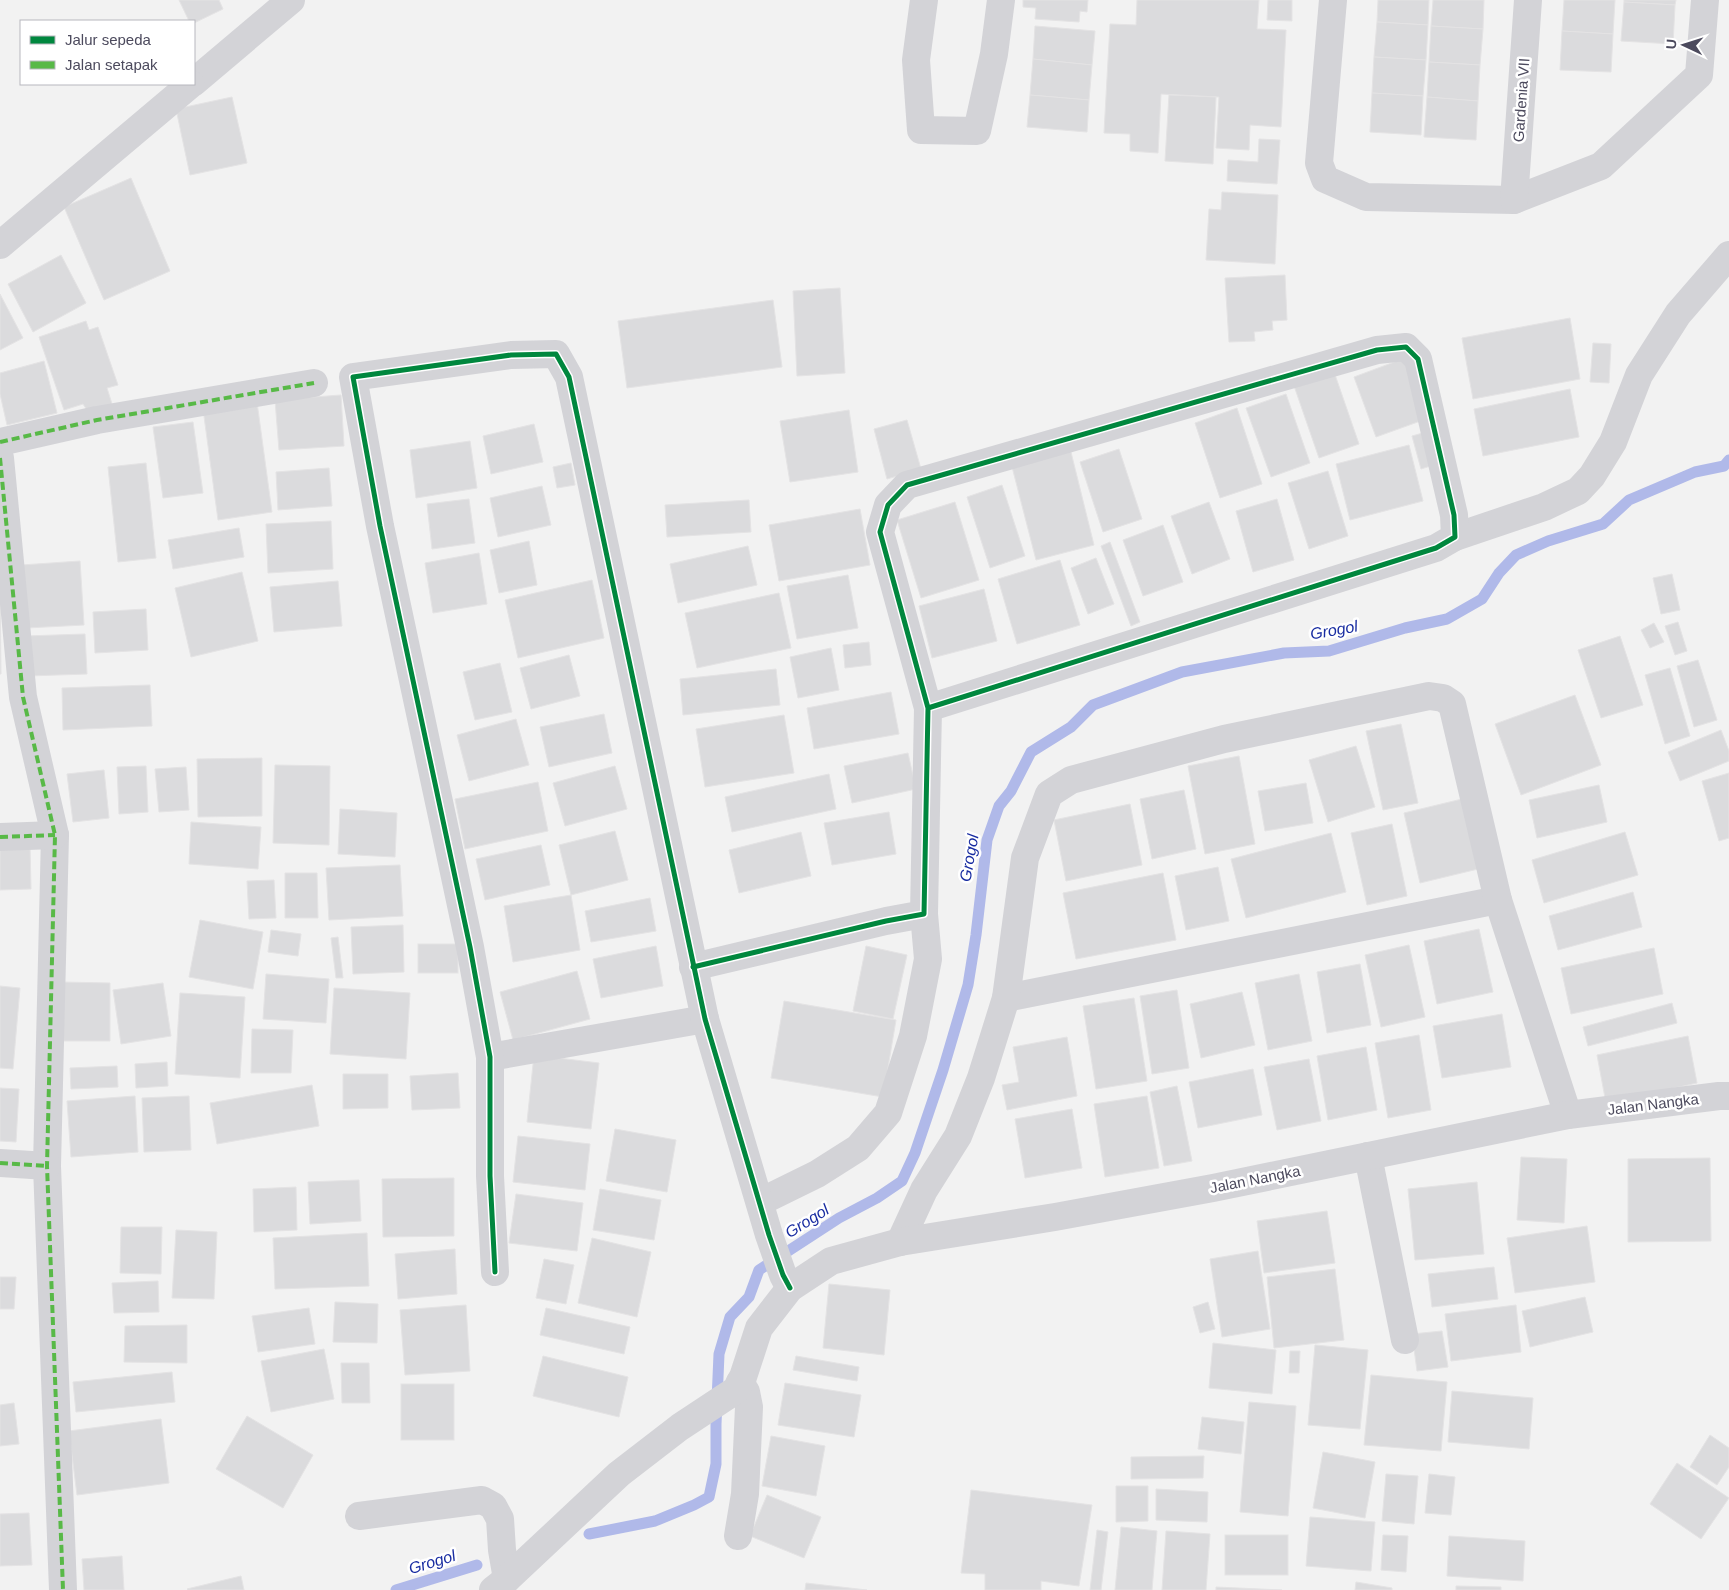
<svg xmlns="http://www.w3.org/2000/svg" width="1729" height="1590" viewBox="0 0 1729 1590" font-family="Arial,sans-serif">
	<rect width="100%" height="100%" fill="#f2f2f2"/>
	<g fill="none" stroke-linecap="round" stroke-linejoin="round">
		<g stroke="#b0b9e9" stroke-width="11">
			<polyline points="589,1534 655,1521 694,1505 709,1497 716,1464 716,1424 719,1354 730,1317 749,1297 759,1270 839,1218 877,1198 902,1181 915,1153 943,1070 968,985 976,935 987,840 999,806 1011,791 1031,752 1071,727 1093,705 1182,672 1284,653 1329,651 1405,628 1447,619 1482,599 1499,573 1516,555 1548,541 1603,524 1629,500 1695,472 1724,466 1729,460"/>
			<polyline points="396,1590 477,1565"/>
		</g>
	</g>
	<g fill="#dbdbdd" stroke="#e4e3e4">
		<polygon points="179,0 219,0 223,9 194,23 194,21 189,21"/>
		<polygon points="1023,0 1088,0 1087,12 1080,11 1079,22 1035,19 1036,8 1023,7"/>
		<polygon points="1137,0 1259,0 1257,29 1286,30 1281,127 1250,125 1249,150 1216,148 1219,97 1161,94 1158,153 1130,151 1130,134 1104,133 1110,24 1136,25"/>
		<polygon points="1268,0 1292,0 1292,21 1267,20"/>
		<polygon points="1378,0 1429,0 1428,25 1377,22"/>
		<polygon points="1433,0 1484,0 1483,29 1431,26"/>
		<polygon points="1564,0 1615,0 1613,34 1562,31"/>
		<polygon points="1624,0 1676,0 1675,5 1624,2"/>
		<polygon points="1624,2 1675,5 1673,44 1621,41"/>
		<polygon points="1377,22 1428,25 1426,60 1374,57"/>
		<polygon points="1035,26 1095,31 1092,65 1033,59"/>
		<polygon points="1431,26 1483,29 1480,65 1429,62"/>
		<polygon points="1562,31 1613,34 1611,72 1560,70"/>
		<polygon points="1374,57 1426,60 1423,96 1372,93"/>
		<polygon points="1033,59 1092,65 1089,100 1030,95"/>
		<polygon points="1429,62 1480,65 1478,101 1427,97"/>
		<polygon points="1372,93 1423,96 1421,135 1370,132"/>
		<polygon points="1030,95 1089,100 1087,132 1027,127"/>
		<polygon points="1169,95 1216,97 1213,164 1165,161"/>
		<polygon points="232,97 247,163 190,175 176,109"/>
		<polygon points="1427,97 1478,101 1476,140 1424,137"/>
		<polygon points="1259,139 1280,140 1277,184 1227,181 1228,160 1258,162"/>
		<polygon points="131,178 170,271 104,300 64,207"/>
		<polygon points="1222,192 1278,195 1275,264 1206,260 1209,209 1221,210"/>
		<polygon points="61,255 86,303 33,332 8,284"/>
		<polygon points="1285,275 1287,320 1272,321 1273,330 1254,332 1255,341 1229,342 1225,278"/>
		<polygon points="840,288 845,373 797,376 793,291"/>
		<polygon points="0,294 23,338 0,350"/>
		<polygon points="773,300 782,367 627,388 618,321"/>
		<polygon points="1570,318 1580,379 1473,399 1462,338"/>
		<polygon points="86,321 89,330 98,327 118,385 107,388 112,404 89,413 83,404 64,410 39,337"/>
		<polygon points="1593,343 1611,344 1609,383 1590,382"/>
		<polygon points="1405,358 1426,419 1376,437 1354,377"/>
		<polygon points="44,361 57,413 7,425 0,394 0,373"/>
		<polygon points="1332,366 1359,444 1319,458 1292,380"/>
		<polygon points="1570,389 1579,437 1483,456 1474,409"/>
		<polygon points="1286,394 1310,463 1271,477 1246,408"/>
		<polygon points="341,395 344,446 279,450 275,400"/>
		<polygon points="257,402 272,512 218,520 203,409"/>
		<polygon points="1237,408 1262,484 1220,498 1195,423"/>
		<polygon points="849,410 858,472 790,482 780,421"/>
		<polygon points="907,420 921,469 887,479 874,429"/>
		<polygon points="193,422 203,493 163,498 153,427"/>
		<polygon points="534,424 543,462 491,474 483,436"/>
		<polygon points="1430,431 1440,463 1421,469 1412,436"/>
		<polygon points="470,441 477,488 416,498 410,450"/>
		<polygon points="1409,445 1423,501 1350,520 1336,464"/>
		<polygon points="1070,448 1094,545 1036,560 1011,463"/>
		<polygon points="1119,449 1142,519 1103,532 1080,462"/>
		<polygon points="146,463 156,558 118,562 108,467"/>
		<polygon points="571,463 575,485 557,488 553,467"/>
		<polygon points="329,468 332,506 278,510 276,472"/>
		<polygon points="1328,471 1348,536 1309,549 1288,483"/>
		<polygon points="1002,485 1025,556 990,568 967,497"/>
		<polygon points="542,486 551,525 498,537 490,498"/>
		<polygon points="469,499 475,543 432,549 427,504"/>
		<polygon points="1277,499 1294,560 1253,572 1236,511"/>
		<polygon points="749,500 751,532 667,537 665,505"/>
		<polygon points="955,502 979,580 921,598 897,520"/>
		<polygon points="1209,502 1230,559 1192,574 1171,516"/>
		<polygon points="860,509 870,565 779,581 769,525"/>
		<polygon points="331,521 333,569 268,573 266,524"/>
		<polygon points="1163,525 1183,582 1143,596 1123,540"/>
		<polygon points="239,528 244,557 173,569 168,540"/>
		<polygon points="529,541 537,585 499,593 490,550"/>
		<polygon points="1110,542 1140,622 1131,626 1101,546"/>
		<polygon points="748,546 757,585 678,603 670,564"/>
		<polygon points="479,553 487,604 433,613 425,563"/>
		<polygon points="1096,558 1114,604 1088,614 1071,568"/>
		<polygon points="1060,560 1080,625 1017,644 998,579"/>
		<polygon points="80,561 84,625 26,628 22,565"/>
		<polygon points="242,572 258,641 191,657 175,588"/>
		<polygon points="1672,574 1680,610 1661,614 1653,578"/>
		<polygon points="848,575 858,628 797,639 787,586"/>
		<polygon points="592,580 604,638 518,658 505,600"/>
		<polygon points="338,581 342,626 274,632 270,587"/>
		<polygon points="0,586 1,674 0,674"/>
		<polygon points="984,589 997,641 932,658 919,606"/>
		<polygon points="779,593 791,648 697,668 685,613"/>
		<polygon points="146,609 148,650 95,653 93,612"/>
		<polygon points="1678,622 1687,651 1675,655 1665,626"/>
		<polygon points="1654,623 1664,642 1650,648 1641,630"/>
		<polygon points="85,634 87,674 27,676 26,636"/>
		<polygon points="1620,636 1643,705 1601,718 1578,650"/>
		<polygon points="869,642 871,665 845,668 843,645"/>
		<polygon points="831,648 839,690 798,698 790,657"/>
		<polygon points="569,655 580,696 531,709 520,668"/>
		<polygon points="1698,660 1717,720 1694,727 1677,666"/>
		<polygon points="500,663 512,712 475,720 463,672"/>
		<polygon points="1670,668 1690,736 1665,744 1645,675"/>
		<polygon points="776,669 780,705 683,715 680,679"/>
		<polygon points="150,685 152,726 63,730 62,688"/>
		<polygon points="891,692 899,734 814,749 807,708"/>
		<polygon points="1575,695 1601,765 1521,795 1495,724"/>
		<polygon points="604,714 612,753 549,767 540,727"/>
		<polygon points="784,715 794,773 705,787 696,729"/>
		<polygon points="516,719 529,765 469,781 457,735"/>
		<polygon points="1401,724 1418,803 1383,810 1366,731"/>
		<polygon points="1721,730 1729,751 1729,761 1680,781 1668,752"/>
		<polygon points="1356,746 1375,807 1328,822 1309,760"/>
		<polygon points="908,753 916,789 852,803 844,766"/>
		<polygon points="1239,756 1255,844 1205,854 1188,766"/>
		<polygon points="262,758 262,816 198,817 197,759"/>
		<polygon points="275,765 330,766 329,845 273,843"/>
		<polygon points="146,766 148,812 119,814 117,767"/>
		<polygon points="615,766 627,809 565,826 553,783"/>
		<polygon points="186,767 189,810 159,812 155,769"/>
		<polygon points="104,770 109,818 73,822 67,774"/>
		<polygon points="1729,773 1729,838 1719,841 1702,781"/>
		<polygon points="829,774 836,809 732,832 725,797"/>
		<polygon points="538,782 548,831 465,849 455,799"/>
		<polygon points="1306,783 1313,823 1265,831 1258,791"/>
		<polygon points="1599,785 1607,822 1537,838 1529,800"/>
		<polygon points="1184,790 1196,849 1152,859 1140,799"/>
		<polygon points="1462,799 1478,869 1420,883 1404,813"/>
		<polygon points="1130,804 1142,865 1066,881 1054,820"/>
		<polygon points="340,809 397,813 395,857 338,854"/>
		<polygon points="889,812 896,854 832,865 824,823"/>
		<polygon points="191,822 261,827 258,869 189,864"/>
		<polygon points="1392,824 1407,896 1367,905 1351,833"/>
		<polygon points="615,831 628,880 571,895 559,845"/>
		<polygon points="801,832 811,876 739,893 729,850"/>
		<polygon points="1625,832 1638,875 1544,903 1532,860"/>
		<polygon points="1331,833 1346,892 1246,918 1231,859"/>
		<polygon points="541,845 550,885 485,900 476,859"/>
		<polygon points="30,846 31,889 0,890 0,847"/>
		<polygon points="400,865 403,916 329,920 326,868"/>
		<polygon points="1218,867 1229,921 1186,930 1175,876"/>
		<polygon points="285,873 317,873 318,918 285,918"/>
		<polygon points="1163,873 1176,940 1076,959 1063,893"/>
		<polygon points="274,880 276,918 249,919 247,881"/>
		<polygon points="1633,892 1642,927 1558,950 1549,916"/>
		<polygon points="571,895 580,950 513,962 504,906"/>
		<polygon points="650,898 656,931 591,942 585,911"/>
		<polygon points="200,920 263,932 253,989 189,977"/>
		<polygon points="403,925 404,972 353,974 351,927"/>
		<polygon points="1479,929 1493,992 1437,1004 1424,941"/>
		<polygon points="271,930 301,934 298,956 268,952"/>
		<polygon points="338,937 343,978 336,978 331,938"/>
		<rect x="418" y="944" width="40" height="29"/>
		<polygon points="1409,945 1425,1017 1381,1027 1365,955"/>
		<polygon points="656,946 663,986 601,998 593,959"/>
		<polygon points="866,946 907,955 893,1019 853,1011"/>
		<polygon points="1654,948 1663,994 1571,1014 1561,968"/>
		<polygon points="1360,964 1371,1025 1327,1033 1317,972"/>
		<polygon points="577,971 590,1019 513,1040 500,992"/>
		<polygon points="266,974 329,979 326,1023 263,1019"/>
		<polygon points="1299,974 1312,1041 1268,1050 1255,983"/>
		<polygon points="60,982 110,983 110,1041 59,1041"/>
		<polygon points="163,983 171,1036 121,1044 113,990"/>
		<polygon points="0,986 20,988 13,1069 0,1068"/>
		<polygon points="334,988 410,993 406,1059 330,1054"/>
		<polygon points="1177,990 1189,1068 1152,1074 1140,996"/>
		<polygon points="1242,992 1255,1045 1201,1058 1190,1004"/>
		<polygon points="180,993 245,997 240,1078 175,1074"/>
		<polygon points="1134,998 1147,1081 1096,1089 1083,1006"/>
		<polygon points="784,1001 896,1020 883,1097 771,1078"/>
		<polygon points="1672,1003 1677,1023 1588,1046 1583,1027"/>
		<polygon points="1502,1014 1511,1067 1442,1078 1433,1026"/>
		<polygon points="252,1029 293,1030 291,1073 251,1073"/>
		<polygon points="1419,1035 1431,1110 1388,1118 1375,1043"/>
		<polygon points="1688,1036 1697,1083 1606,1103 1597,1055"/>
		<polygon points="1067,1037 1077,1096 1007,1110 1002,1085 1019,1082 1013,1047"/>
		<polygon points="1366,1047 1377,1110 1328,1120 1317,1056"/>
		<polygon points="534,1055 599,1063 591,1129 527,1122"/>
		<polygon points="1309,1059 1321,1121 1277,1130 1264,1067"/>
		<polygon points="167,1062 168,1086 136,1088 135,1064"/>
		<polygon points="117,1066 118,1087 71,1089 70,1068"/>
		<polygon points="1253,1069 1262,1115 1198,1128 1189,1082"/>
		<polygon points="458,1073 460,1108 412,1110 410,1076"/>
		<polygon points="343,1074 388,1074 388,1108 343,1109"/>
		<polygon points="312,1085 319,1126 217,1144 210,1103"/>
		<polygon points="1177,1086 1192,1161 1164,1166 1150,1092"/>
		<polygon points="0,1088 19,1089 16,1142 0,1141"/>
		<polygon points="135,1096 138,1152 71,1157 67,1101"/>
		<polygon points="189,1096 191,1150 144,1152 142,1098"/>
		<polygon points="1147,1096 1159,1168 1105,1177 1094,1104"/>
		<polygon points="1072,1109 1082,1168 1025,1178 1015,1119"/>
		<polygon points="615,1129 676,1140 667,1192 606,1181"/>
		<polygon points="518,1136 590,1144 585,1190 513,1182"/>
		<polygon points="1521,1157 1567,1159 1564,1223 1517,1220"/>
		<polygon points="1710,1158 1711,1241 1628,1242 1628,1159"/>
		<polygon points="454,1178 454,1236 383,1237 382,1179"/>
		<polygon points="359,1180 361,1221 310,1224 308,1182"/>
		<polygon points="1477,1182 1484,1254 1415,1260 1408,1189"/>
		<polygon points="296,1187 297,1230 254,1232 253,1189"/>
		<polygon points="600,1189 661,1200 654,1240 593,1230"/>
		<polygon points="516,1194 583,1203 577,1251 509,1243"/>
		<polygon points="1327,1211 1335,1263 1264,1273 1257,1221"/>
		<polygon points="1587,1226 1595,1282 1515,1293 1507,1238"/>
		<polygon points="121,1227 162,1227 161,1274 120,1273"/>
		<polygon points="176,1230 217,1232 214,1299 172,1298"/>
		<polygon points="367,1233 369,1286 275,1289 273,1238"/>
		<polygon points="592,1238 651,1252 637,1317 578,1303"/>
		<polygon points="455,1249 457,1294 398,1299 395,1254"/>
		<polygon points="1258,1251 1270,1329 1222,1337 1210,1259"/>
		<polygon points="544,1259 574,1265 566,1304 536,1298"/>
		<polygon points="1494,1267 1498,1299 1432,1307 1428,1274"/>
		<polygon points="1335,1269 1344,1340 1274,1348 1267,1277"/>
		<polygon points="0,1277 16,1277 14,1309 0,1309"/>
		<polygon points="158,1281 159,1312 114,1313 112,1283"/>
		<polygon points="829,1284 890,1290 884,1355 823,1348"/>
		<polygon points="1585,1297 1593,1332 1530,1347 1522,1311"/>
		<polygon points="335,1302 378,1304 377,1343 333,1342"/>
		<polygon points="1208,1302 1215,1329 1200,1333 1193,1307"/>
		<polygon points="466,1305 470,1371 405,1375 400,1310"/>
		<polygon points="1516,1305 1521,1352 1451,1361 1445,1314"/>
		<polygon points="309,1308 315,1344 258,1352 252,1316"/>
		<polygon points="546,1308 630,1327 624,1354 540,1335"/>
		<polygon points="187,1325 187,1363 124,1362 125,1326"/>
		<polygon points="1442,1331 1448,1367 1417,1371 1412,1334"/>
		<polygon points="1213,1343 1276,1350 1272,1394 1209,1388"/>
		<polygon points="1315,1345 1368,1350 1360,1429 1308,1425"/>
		<polygon points="324,1349 334,1399 271,1412 261,1361"/>
		<polygon points="1290,1351 1300,1351 1299,1373 1289,1373"/>
		<polygon points="543,1356 628,1377 619,1417 533,1396"/>
		<polygon points="796,1356 859,1367 857,1381 793,1370"/>
		<polygon points="341,1363 369,1363 370,1403 342,1403"/>
		<polygon points="172,1372 175,1402 76,1412 73,1382"/>
		<polygon points="1371,1375 1447,1382 1441,1451 1364,1445"/>
		<polygon points="785,1383 861,1395 854,1437 778,1425"/>
		<rect x="401" y="1384" width="53" height="56"/>
		<polygon points="1452,1391 1533,1398 1529,1449 1448,1442"/>
		<polygon points="1249,1402 1296,1406 1288,1516 1240,1512"/>
		<polygon points="14,1403 19,1444 0,1446 0,1405"/>
		<polygon points="247,1416 313,1455 283,1508 216,1469"/>
		<polygon points="1202,1417 1244,1422 1241,1454 1198,1449"/>
		<polygon points="161,1419 169,1483 77,1495 69,1431"/>
		<polygon points="1710,1435 1729,1448 1729,1467 1717,1485 1690,1467"/>
		<polygon points="771,1436 825,1446 816,1496 762,1486"/>
		<polygon points="1323,1452 1375,1462 1365,1518 1313,1508"/>
		<polygon points="1204,1456 1203,1478 1131,1479 1131,1457"/>
		<polygon points="1677,1463 1729,1498 1701,1539 1650,1504"/>
		<polygon points="1386,1474 1418,1476 1414,1524 1382,1521"/>
		<polygon points="1429,1474 1455,1477 1451,1515 1425,1513"/>
		<polygon points="1116,1486 1148,1486 1148,1521 1116,1522"/>
		<polygon points="1156,1489 1208,1492 1207,1522 1156,1520"/>
		<polygon points="971,1490 1092,1505 1079,1586 1041,1581 1041,1590 985,1590 985,1574 961,1573"/>
		<polygon points="767,1495 821,1517 804,1558 750,1536"/>
		<polygon points="29,1513 32,1565 0,1566 0,1514"/>
		<polygon points="1310,1517 1375,1522 1371,1571 1306,1566"/>
		<polygon points="1121,1527 1157,1531 1152,1590 1115,1590"/>
		<polygon points="1097,1530 1108,1532 1101,1590 1090,1590"/>
		<polygon points="1166,1531 1210,1534 1206,1590 1162,1590"/>
		<rect x="1225" y="1535" width="63" height="40"/>
		<polygon points="1383,1535 1408,1536 1406,1572 1381,1570"/>
		<polygon points="1449,1536 1525,1541 1523,1581 1447,1576"/>
		<polygon points="122,1556 124,1590 84,1590 82,1559"/>
		<polygon points="241,1576 244,1590 188,1590 187,1589"/>
		<polygon points="1356,1582 1392,1588 1392,1590 1355,1590"/>
		<polygon points="806,1583 867,1590 805,1590"/>
		<polygon points="1456,1586 1501,1587 1501,1590 1456,1590"/>
		<polygon points="1216,1587 1282,1590 1216,1590"/>
	</g>
	<g fill="none" stroke-linecap="round" stroke-linejoin="round">
		<g stroke="#d3d3d7" stroke-width="28">
			<polyline points="924,0 916,60 921,130 977,131 994,54 1001,0"/>
			<polyline points="1333,0 1319,163 1325,179 1366,197 1514,200 1601,166 1699,75 1705,0"/>
			<polyline points="194,82 291,0"/>
			<polyline points="1514,200 1528,0"/>
			<polyline points="0,245 191,84"/>
			<polyline points="0,442 97,420 314,383"/>
			<polyline points="0,458 23,697 55,835 47,1166 63,1590"/>
			<polyline points="1455,537 1544,507 1578,491 1592,476 1613,442 1639,375 1678,314 1729,255"/>
			<polyline points="0,837 55,835"/>
			<polyline points="693,967 886,921 924,914 928,708 880,532 888,505 907,485 1377,350 1406,347 1418,359 1454,515 1455,537 1436,548 928,708"/>
			<polyline points="1006,998 1498,900"/>
			<polyline points="490,1057 705,1019"/>
			<polyline points="1368,1156 1405,1340"/>
			<polyline points="0,1163 47,1166"/>
			<polyline points="760,1202 817,1174 858,1148 888,1113 913,1036 928,959 924,914"/>
			<polyline points="900,1242 924,1190 958,1136 981,1078 1006,998 1025,858 1049,794 1071,780 1224,739 1429,696 1443,698 1452,704 1498,900 1568,1115"/>
			<polyline points="495,1272 490,1176 490,1057 470,947 380,526 353,377 511,355 556,354 569,377 705,1019 769,1235 783,1275 790,1288"/>
			<polyline points="359,1516 482,1500 493,1506 500,1519 502,1550 507,1579"/>
			<polyline points="738,1536 745,1494 749,1407 746,1392 740,1382"/>
			<polyline points="493,1590 507,1579 619,1474 680,1427 736,1390 743,1377 759,1328 790,1288 831,1261 900,1242 1055,1217 1213,1188 1568,1115 1719,1096 1729,1096"/>
		</g>
		<g stroke="#58b947" stroke-width="4" stroke-dasharray="8 4" stroke-linecap="butt">
			<polyline points="0,442 97,420 314,383"/>
			<polyline points="0,458 23,697 55,835 47,1166 63,1590"/>
			<polyline points="0,837 55,835"/>
			<polyline points="0,1163 47,1166"/>
		</g>
		<defs>
			<g id="cycleway">
				<polyline points="693,967 886,921 924,914 928,708 880,532 888,505 907,485 1377,350 1406,347 1418,359 1454,515 1455,537 1436,548 928,708"/>
				<polyline points="495,1272 490,1176 490,1057 470,947 380,526 353,377 511,355 556,354 569,377 705,1019 769,1235 783,1275 790,1288"/>
			</g>
		</defs>
		<use href="#cycleway" stroke="#fff" stroke-width="8"/>
		<use href="#cycleway" stroke="#00873e" stroke-width="5"/>
	</g>
	<g text-anchor="middle" dominant-baseline="central" stroke-width="5" stroke-linejoin="round" paint-order="stroke">
		<g font-size="15" fill="#4c4a5d" stroke="#fff">
			<text transform="translate(1521 100) rotate(-86)">Gardenia VII</text>
			<text transform="translate(1653 1104) rotate(-7)">Jalan Nangka</text>
			<text transform="translate(1255 1179) rotate(-11)">Jalan Nangka</text>
		</g>
		<g font-size="16" font-style="italic" fill="#182ca1" stroke="#fff">
			<text transform="translate(1334 630) rotate(-10)">Grogol</text>
			<text transform="translate(969 858) rotate(-80)">Grogol</text>
			<text transform="translate(807 1221) rotate(-32)">Grogol</text>
			<text transform="translate(432 1562) rotate(-17)">Grogol</text>
		</g>
	</g>
	<rect x="20" y="20" width="175" height="65" fill="#ffffff" stroke="#b7b7be"/>
	<rect x="30" y="36" width="25" height="8" fill="#00873e" stroke="#b7b7be"/>
	<text x="65" y="45" font-size="15" fill="#4c4a5d">Jalur sepeda</text>
	<rect x="30" y="61" width="25" height="8" fill="#58b947" stroke="#b7b7be"/>
	<text x="65" y="70" font-size="15" fill="#4c4a5d">Jalan setapak</text>
	<g transform="translate(1684 45) rotate(274)" stroke="#ffffff" stroke-width="4" paint-order="stroke">
	<path d="M0-4L9 19L0 12L-9 19Z" fill="#4c4a5d"/>
	<text y="-8" font-size="14" font-weight="bold" text-anchor="middle" fill="#4c4a5d">U</text>
	</g>
</svg>
